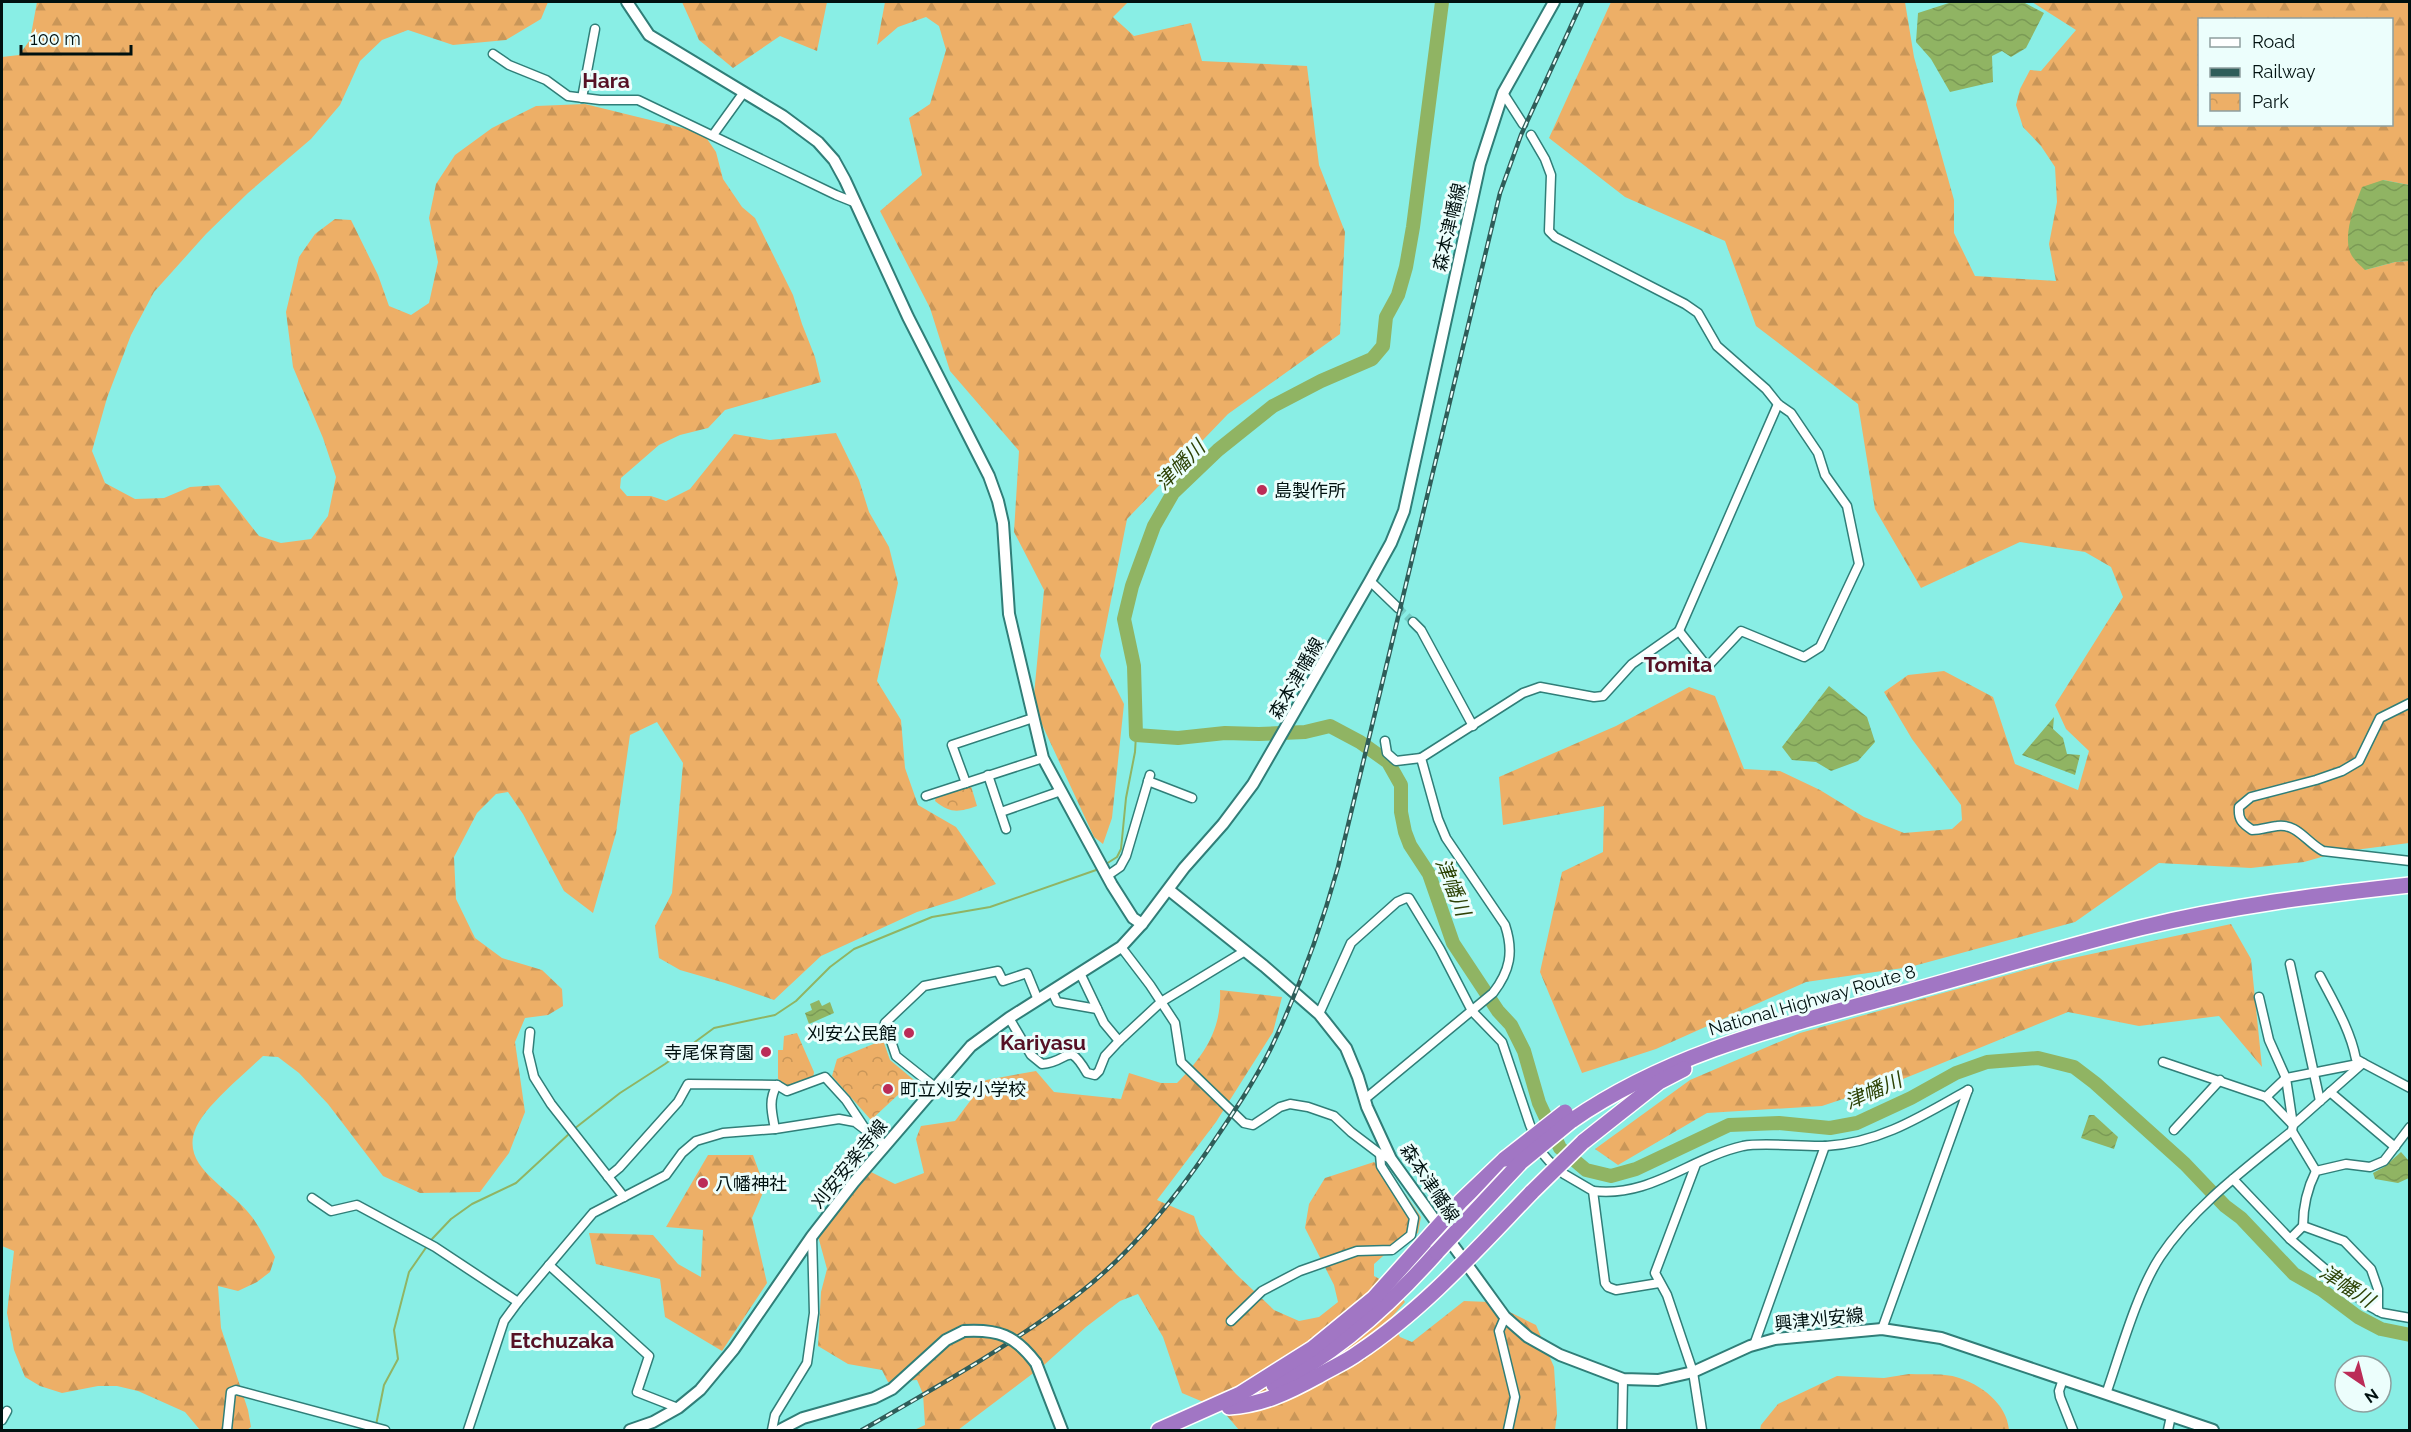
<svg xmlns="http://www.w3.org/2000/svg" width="2411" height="1432" viewBox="0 0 2411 1432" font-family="Raleway,'Noto Sans JP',sans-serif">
	<defs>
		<pattern id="forest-firs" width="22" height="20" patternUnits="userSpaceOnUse" patternTransform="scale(1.5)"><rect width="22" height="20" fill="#edaf67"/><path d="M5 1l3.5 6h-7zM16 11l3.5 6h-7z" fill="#c99658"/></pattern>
		<pattern id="park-crowns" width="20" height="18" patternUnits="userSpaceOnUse" patternTransform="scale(1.5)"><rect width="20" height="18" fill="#edaf67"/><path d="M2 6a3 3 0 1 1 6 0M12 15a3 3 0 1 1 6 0" fill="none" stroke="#c99658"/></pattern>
		<pattern id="water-waves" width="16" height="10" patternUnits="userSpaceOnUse" patternTransform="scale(1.5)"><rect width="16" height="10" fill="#90b463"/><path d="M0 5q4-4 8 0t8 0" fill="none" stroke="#7a9a55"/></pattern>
	</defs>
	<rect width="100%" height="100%" fill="#89eee5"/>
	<g fill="url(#forest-firs)" fill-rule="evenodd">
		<path d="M 37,2 L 548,2 L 541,19 L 506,40 L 453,45 L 408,30 L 382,40 L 360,61 L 340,105 L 311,139 L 248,193 L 206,234 L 154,292 L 131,335 L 107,398 L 92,451 L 105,483 L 135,499 L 164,498 L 190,487 L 219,485 L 259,536 L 281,543 L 311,539 L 328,516 L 336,477 L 323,438 L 293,367 L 286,312 L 299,257 L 315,234 L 335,219 L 351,220 L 378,275 L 389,306 L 411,315 L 429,303 L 438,262 L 429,218 L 436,184 L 455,155 L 492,128 L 536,106 L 585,104 L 703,133 L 716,152 L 723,179 L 742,207 L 755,218 L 793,295 L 802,324 L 815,357 L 821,382 L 725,410 L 708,428 L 680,435 L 659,445 L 621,478 L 620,488 L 627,496 L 651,496 L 666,501 L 690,489 L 734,434 L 770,440 L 836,433 L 859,480 L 869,512 L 889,547 L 898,583 L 877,681 L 901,720 L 905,768 L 918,805 L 956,827 L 996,884 L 959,899 L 917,912 L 821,956 L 774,1000 L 725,983 L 680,970 L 659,958 L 655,926 L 672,893 L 683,763 L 657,722 L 630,735 L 616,833 L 593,913 L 564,891 L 523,814 L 508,792 L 496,794 L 477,813 L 454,857 L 456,899 L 475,938 L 502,958 L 542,970 L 562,989 L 563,1006 L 548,1015 L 525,1018 L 515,1042 L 525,1112 L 509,1153 L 480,1192 L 420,1193 L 383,1176 L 328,1104 L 299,1073 L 278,1057 L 263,1056 C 245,1073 226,1089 210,1107 C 162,1161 225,1181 252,1217 C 261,1229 268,1244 275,1257 L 270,1272 L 257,1282 L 238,1291 L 218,1286 L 221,1328 L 248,1410 L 251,1427 L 247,1430 L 200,1430 L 185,1412 L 138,1391 L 117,1386 L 98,1386 L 62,1393 L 40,1386 L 25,1377 L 14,1350 L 7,1313 L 14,1251 L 2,1246 L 2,57 L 19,55 L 30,40 Z"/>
		<polygon points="682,2 827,2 817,51 780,36 733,68 699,40"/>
		<polygon points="885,2 1128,2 1113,17 1134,36 1191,23 1202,61 1307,66 1319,165 1345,232 1340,334 1228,414 1127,519 1100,656 1124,704 1112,818 1103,844 1094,837 1033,705 1044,590 1014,532 1019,451 950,371 930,308 880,211 922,175 909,118 930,104 946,50 939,26 926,17 898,27 877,45"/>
		<path d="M 1611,2 L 1905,2 L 1914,57 L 1954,200 L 1954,233 L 1975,276 L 2056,281 L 2049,244 L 2057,202 L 2055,167 L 2041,146 L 2023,127 L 2016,105 L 2020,89 L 2030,70 L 2041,71 L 2076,30 L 2032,2 L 2409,2 L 2409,185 L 2383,180 L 2365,270 L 2395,262 L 2409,261 L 2409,843 L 2339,852 L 2304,862 L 2251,868 L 2159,863 L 2075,922 L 1910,967 L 1806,982 L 1656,1049 L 1582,1073 L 1540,972 L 1562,872 L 1603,852 L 1604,806 L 1503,825 L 1499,777 L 1616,726 L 1689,687 L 1715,696 L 1744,769 L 1780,771 L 1820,790 L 1864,817 L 1904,833 L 1952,829 L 1962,820 L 1961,805 L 1912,739 L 1884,692 L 1908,675 L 1944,671 L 1993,697 L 2015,764 L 2078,790 L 2089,751 L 2066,729 L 2055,705 L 2123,597 L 2111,567 L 2085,552 L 2020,542 L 1921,588 L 1875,509 L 1858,404 L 1756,326 L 1725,241 L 1625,197 L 1549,138 ZM 2200,20 L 2392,20 L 2392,124 L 2200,124 Z"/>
		<polygon points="2231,924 2251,959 2262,1067 2219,1016 2139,1026 2068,1012 1903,1079 1822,1106 1707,1113 1618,1165 1595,1149 1690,1080 1800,1033 2054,962"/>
		<path d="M 1220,990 L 1282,997 L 1273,1032 L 1216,1122 L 1157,1200 L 1194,1216 L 1200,1234 L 1236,1274 L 1274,1310 L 1299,1321 L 1319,1317 L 1338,1302 L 1334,1285 L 1305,1228 L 1309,1204 L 1325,1178 L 1374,1162 L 1406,1195 L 1421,1217 L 1418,1233 L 1391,1249 L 1374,1264 L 1374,1276 L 1395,1287 L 1405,1302 L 1390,1319 L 1400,1337 L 1412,1342 L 1464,1301 L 1489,1302 L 1536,1325 L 1554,1367 L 1557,1414 L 1555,1430 L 1239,1430 L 1222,1410 L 1182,1393 L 1163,1337 L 1138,1294 L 1120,1301 L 1086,1327 L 1044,1365 L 958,1430 L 914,1430 L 925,1425 L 923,1394 L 917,1380 L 888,1382 L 882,1370 L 848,1364 L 818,1346 L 821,1292 L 827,1269 L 818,1236 L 871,1172 L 895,1184 L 924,1173 L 916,1139 L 921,1126 L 955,1121 L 986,1080 L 1036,1071 L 1054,1092 L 1121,1099 L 1129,1073 L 1161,1083 L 1177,1083 C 1204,1056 1222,1029 1220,990 Z"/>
		<polygon points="708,1155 753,1155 765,1188 752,1218 767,1283 722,1351 665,1317 660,1279 596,1264 589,1233 653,1235 678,1264 701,1277 703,1230 666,1227"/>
		<path d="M 1909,1374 C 1924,1375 1942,1373 1956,1377 C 1981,1384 2007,1404 2009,1430 L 1760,1430 L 1761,1425 L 1778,1404 L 1837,1376 L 1884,1378 Z"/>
	</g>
	<g fill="url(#park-crowns)">
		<path d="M 971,786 L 977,806 C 959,812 951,814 935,801 L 936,797 Z"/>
		<polygon points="797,1033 814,1072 813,1079 787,1086 778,1079 778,1050 783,1050 784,1036"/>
		<polygon points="883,1040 890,1060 914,1080 871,1120 832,1076 837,1059"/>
	</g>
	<g fill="url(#water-waves)">
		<polygon points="1952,2 2023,2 2044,13 2026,48 2011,57 2002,51 1992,56 1993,82 1950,92 1931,59 1916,42 1918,13"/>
		<path d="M 2383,180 L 2409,185 L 2409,261 L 2395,262 L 2365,270 C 2361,266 2355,261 2352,256 C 2341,237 2355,205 2362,187 Z"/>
		<polygon points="1829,686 1867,717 1875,742 1858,761 1831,771 1816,762 1792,760 1782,747"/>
		<polygon points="2054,717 2053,729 2063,738 2067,754 2080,755 2075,775 2022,755"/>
		<polygon points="819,1000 822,1006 830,1002 834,1013 809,1024 805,1013 812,1010 810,1004"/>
		<polygon points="2089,1115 2094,1115 2118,1137 2114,1149 2081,1138"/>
		<polygon points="2401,1152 2409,1161 2409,1178 2398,1183 2375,1179 2373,1173 2384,1167"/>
	</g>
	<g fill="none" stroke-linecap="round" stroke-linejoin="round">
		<g stroke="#90b463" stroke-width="2">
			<polyline points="1106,864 1117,857 1121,849 1126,798 1135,752 1136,735"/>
			<polyline points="574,1129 620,1093 665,1064 714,1028 775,1015 796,1001 830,967 854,949 932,917 990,907 1099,869"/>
			<polyline points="376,1425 384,1385 398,1359 394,1330 409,1272 432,1239 451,1219 472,1204 516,1183 570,1133"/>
		</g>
		<polyline stroke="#90b463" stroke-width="14" points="1442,2 1413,227 1406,267 1398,295 1386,317 1383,346 1372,359 1321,381 1273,406 1218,450 1173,493 1154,526 1132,586 1124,619 1134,666 1136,735 1178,738 1225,733 1259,734 1305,732 1330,726 1360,742 1388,762 1401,785 1401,812 1405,832 1410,845 1429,874 1453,943 1498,1011 1511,1025 1524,1051 1539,1103 1560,1148 1586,1170 1611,1176 1636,1169 1729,1125 1779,1123 1830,1128 1857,1123 1911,1098 1956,1073 1987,1062 2038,1058 2074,1067 2095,1083 2185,1164 2225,1206 2241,1218 2294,1274 2322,1290 2358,1317 2381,1329 2410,1335"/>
		<polyline stroke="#74cdc5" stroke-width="8" stroke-dasharray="8 4" stroke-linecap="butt" points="1398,608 1413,622"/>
		<defs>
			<g id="street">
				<polyline points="493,54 509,65 546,80 568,96 600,100 638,100 836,195 856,203"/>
				<polyline points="1503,93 1523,124"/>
				<polyline points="582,98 595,29"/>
				<polyline points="713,135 744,92"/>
				<polyline points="1370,581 1398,608"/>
				<polyline points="1413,622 1421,630 1473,726"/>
				<polyline points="1679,631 1778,404"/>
				<path d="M 2410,703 L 2380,718 L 2359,761 L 2342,771 L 2316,780 L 2251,797 L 2239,807 C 2238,820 2242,823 2252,830 C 2261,830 2268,827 2277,826 C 2297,823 2307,843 2323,851 L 2410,861"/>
				<polyline points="1385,741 1387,753 1396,761 1421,758"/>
				<polyline points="988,775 1006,829"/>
				<polyline points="1148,781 1192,798"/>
				<polyline points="966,783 952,745 1033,718"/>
				<polyline points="926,796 1043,758"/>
				<polyline points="1001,812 1061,791"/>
				<polyline points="1107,876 1120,867 1126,856 1150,775"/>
				<polyline points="1121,947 1150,985 1175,1023 1181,1062 1244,1123 1253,1125 1280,1107 1290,1104 1308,1107 1334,1116 1351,1132 1380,1154 1391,1159"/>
				<polyline points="2290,964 2320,1101"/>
				<polyline points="1080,973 1104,1023 1119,1041"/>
				<polyline points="1052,991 1057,1002 1097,1009"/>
				<polyline points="1319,1014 1351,943 1397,902 1406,898 1409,898 1440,949 1472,1011 1502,1042 1530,1125 1543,1154 1549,1161 1564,1174 1593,1191 1605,1283 1608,1287 1616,1290 1659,1283"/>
				<path d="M 1009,1018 L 1031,1055 L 1042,1064 C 1070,1062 1067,1039 1087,1073 L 1095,1075 L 1099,1071 L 1105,1056 L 1119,1041 L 1161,1002 L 1245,951"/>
				<polyline points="530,1032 528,1052 534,1077 551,1104 624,1197"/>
				<polyline points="2163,1062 2266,1097 2286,1078 2363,1063 2410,1088"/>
				<polyline points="935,1087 896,1056 885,1023 924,986 998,971 1003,981 1027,973 1038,1000"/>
				<polyline points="2330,1092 2395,1147"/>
				<path d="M 2266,1097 L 2293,1125 L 2363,1063 L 2356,1059 C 2350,1029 2334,1003 2320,976"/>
				<path d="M 1365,1099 L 1493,993 C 1510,971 1514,952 1505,925 L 1446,838 L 1438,819 L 1421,758 L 1523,693 L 1540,687 L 1594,697 L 1603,696 L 1632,664 L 1679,631 L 1705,664 L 1710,664 L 1741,631 L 1804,657 L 1820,647 L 1859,564 L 1847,506 L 1825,475 L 1818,453 L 1791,413 L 1778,404 L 1766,389 L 1717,346 L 1698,313 L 1685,304 L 1555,237 L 1549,231 L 1551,175 L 1545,159 L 1531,135"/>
				<path d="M 2410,1127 L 2384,1161 L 2370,1167 L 2346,1164 L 2316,1171 C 2307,1189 2303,1205 2303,1226 L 2290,1239 L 2367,1305 L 2382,1313 L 2410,1318"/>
				<path d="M 775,1129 C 772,1113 768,1100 777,1085"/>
				<polyline points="2174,1130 2220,1080"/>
				<polyline points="2292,1131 2316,1171"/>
				<polyline points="1696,1164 1655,1273 1667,1295 1693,1372 1702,1430"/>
				<polyline points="608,1177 619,1168 678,1102 688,1084 777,1085 787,1091 825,1077 846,1100 864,1127"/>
				<polyline points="2233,1179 2290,1239"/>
				<path d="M 1593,1191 C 1650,1198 1690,1158 1743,1146 C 1764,1142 1802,1147 1826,1146 C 1880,1143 1922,1116 1968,1090"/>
				<polyline points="312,1198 331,1211 357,1205 435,1247 518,1302"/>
				<polyline points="2303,1226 2344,1241 2371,1269 2378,1289 2378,1311"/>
				<polyline points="549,1265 649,1356 637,1392 678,1408"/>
				<polyline points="1505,1317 1499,1331 1515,1397 1508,1430"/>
				<polyline points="1231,1321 1262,1291 1300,1271 1357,1251 1392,1250 1411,1235 1414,1218 1381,1166 1380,1154"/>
				<polyline points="1882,1329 1968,1090"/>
				<polyline points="1754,1345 1825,1146"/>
				<polyline points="2063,1379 2059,1391 2060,1397 2073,1430"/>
				<path d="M 2106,1394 C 2120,1354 2137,1292 2160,1257 C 2193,1207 2245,1169 2292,1131 L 2293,1125 L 2286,1078 L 2269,1040 L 2259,997"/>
				<polyline points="2,1420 7,1411"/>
				<polyline points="227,1430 231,1392 236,1390 385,1430"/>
				<polyline points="468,1430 504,1321 518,1302 593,1213 666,1175 682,1153 696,1141 723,1133 775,1129 839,1119 855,1122 885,1145"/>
				<polyline points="772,1430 775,1415 807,1363 814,1313 812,1236"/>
				<polyline points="1622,1430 1623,1379"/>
				<polyline points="2168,1430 2171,1416"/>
			</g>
			<g id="secondary">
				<polyline points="627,2 649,35 783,116 818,142 834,160 845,180 908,317 989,476 998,501 1003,523 1009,614 1043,758 1112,885 1133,918 1142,924"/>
				<polyline points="1169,890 1264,966 1319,1014 1346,1048 1358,1077 1367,1107 1391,1159 1439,1226 1505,1317 1528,1337 1560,1355 1623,1379 1658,1380 1693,1372 1750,1346 1775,1339 1882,1329 1941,1338 2213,1430"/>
				<polyline points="1036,1363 1062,1430"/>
				<polyline points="630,1430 653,1422 678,1408 700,1390 734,1349 812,1236 854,1182 971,1046 1009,1018 1121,947 1142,924 1184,868 1223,824 1253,784 1370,581 1391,543 1404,511 1480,164 1503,93 1554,2"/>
				<polyline points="780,1430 803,1418 874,1398 892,1389 946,1340 964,1331"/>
			</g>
			<g id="highway">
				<path d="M 1571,1121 C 1675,1049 1793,1024 1912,991 C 1988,970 2064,947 2140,928 C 2229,906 2319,895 2410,885"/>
				<polyline points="1583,1142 1659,1082 1684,1069"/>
				<path d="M 1274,1385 C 1337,1353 1391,1304 1437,1252"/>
				<path d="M 1229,1407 C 1262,1405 1289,1392 1318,1376 C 1331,1368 1346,1362 1358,1353 C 1424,1309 1478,1248 1532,1192"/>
				<polyline points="1159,1430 1240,1394 1313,1348 1374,1298 1461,1201 1505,1159"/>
			</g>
		</defs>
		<use href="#street" stroke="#307e78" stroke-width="11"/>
		<use href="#secondary" stroke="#307e78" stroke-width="14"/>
		<use href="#highway" stroke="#fff" stroke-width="18"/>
		<use href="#street" stroke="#fff" stroke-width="8"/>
		<use href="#secondary" stroke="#fff" stroke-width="10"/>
		<use href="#highway" stroke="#a176c4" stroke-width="15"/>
		<defs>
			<path id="rail" d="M 862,1430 C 935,1388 1010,1346 1077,1295 C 1129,1255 1171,1204 1208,1150 C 1231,1116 1254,1083 1272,1046 C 1299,989 1321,928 1338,867 L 1500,193 L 1521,135 L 1582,2"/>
		</defs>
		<use href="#rail" stroke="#2f5d59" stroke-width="4.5"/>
		<use href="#rail" stroke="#ecfefc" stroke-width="2" stroke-dasharray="7" stroke-linecap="butt"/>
		<defs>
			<path id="secondary-bridge" d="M 964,1331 C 998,1329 1015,1335 1036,1363"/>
			<g id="highway-bridge">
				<polyline points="1505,1159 1565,1112"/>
				<polyline points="1532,1192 1583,1142"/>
				<polyline points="1437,1252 1521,1162 1571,1121"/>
			</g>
		</defs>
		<use href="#secondary-bridge" stroke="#307e78" stroke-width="14" stroke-linecap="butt"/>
		<use href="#highway-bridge" stroke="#fff" stroke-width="18" stroke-linecap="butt"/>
		<use href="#secondary-bridge" stroke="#fff" stroke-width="10"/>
		<use href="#highway-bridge" stroke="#a176c4" stroke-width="15"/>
	</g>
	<g fill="#bb2c57" stroke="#ecfefc" stroke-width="2">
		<circle cx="1262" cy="490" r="6"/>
		<circle cx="909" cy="1033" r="6"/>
		<circle cx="766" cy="1052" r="6"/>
		<circle cx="888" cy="1089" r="6"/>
		<circle cx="703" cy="1183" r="6"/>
	</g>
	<g text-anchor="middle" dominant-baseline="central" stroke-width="6" stroke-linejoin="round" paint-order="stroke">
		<g font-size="18" fill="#001110" stroke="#ecfefc">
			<text transform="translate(1449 227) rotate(-77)">森本津幡線</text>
			<text transform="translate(1296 678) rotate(-60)">森本津幡線</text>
			<text transform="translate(1812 1000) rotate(-16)">National Highway Route 8</text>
			<text transform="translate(849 1164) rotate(-51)">刈安安楽寺線</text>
			<text transform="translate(1430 1183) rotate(56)">森本津幡線</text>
			<text transform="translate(1819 1319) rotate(-6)">興津刈安線</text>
		</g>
		<g font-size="18" fill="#001110" stroke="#ecfefc" text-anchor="start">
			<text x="1274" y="490">島製作所</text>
			<text x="897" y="1033" text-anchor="end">刈安公民館</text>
			<text x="754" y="1052" text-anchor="end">寺尾保育園</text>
			<text x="900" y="1089">町立刈安小学校</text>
			<text x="715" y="1183">八幡神社</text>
		</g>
		<g font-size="20" font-style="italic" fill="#2d4306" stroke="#ecfefc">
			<text transform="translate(1180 465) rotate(-45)">津幡川</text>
			<text transform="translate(1453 887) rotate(68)">津幡川</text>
			<text transform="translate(1873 1091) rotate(-24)">津幡川</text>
			<text transform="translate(2347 1286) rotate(33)">津幡川</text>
		</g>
		<g font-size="21" font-weight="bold" fill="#561125" stroke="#ecfefc">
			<text x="606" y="80">Hara</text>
			<text x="1678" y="664">Tomita</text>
			<text x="1043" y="1042">Kariyasu</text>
			<text x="562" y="1340">Etchuzaka</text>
		</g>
	</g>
	<rect width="2411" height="1432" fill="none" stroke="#001110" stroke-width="6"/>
	<rect x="2198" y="18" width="195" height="108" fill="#ecfefc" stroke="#8e9f9e" stroke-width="1.5"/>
	<rect x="2210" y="38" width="30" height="9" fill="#ffffff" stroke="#8e9f9e" stroke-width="1.5"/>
	<text x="2252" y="48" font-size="18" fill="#001110">Road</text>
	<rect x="2210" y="68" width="30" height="9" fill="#2f5d59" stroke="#8e9f9e" stroke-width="1.5"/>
	<text x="2252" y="78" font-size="18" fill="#001110">Railway</text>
	<rect x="2210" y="93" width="30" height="18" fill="url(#park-crowns)" stroke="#8e9f9e" stroke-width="1.5"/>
	<text x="2252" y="108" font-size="18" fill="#001110">Park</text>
	<g transform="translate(2363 1384) rotate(145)"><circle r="28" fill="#ecfefc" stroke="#8e9f9e" stroke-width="1.5"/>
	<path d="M0-4.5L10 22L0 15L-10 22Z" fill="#bb2c57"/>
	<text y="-9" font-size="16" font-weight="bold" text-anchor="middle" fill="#001110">N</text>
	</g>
	<path d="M21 45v9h110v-9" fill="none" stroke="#001110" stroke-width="3"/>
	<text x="30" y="45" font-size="18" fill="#001110" stroke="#ecfefc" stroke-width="4.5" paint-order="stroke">100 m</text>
</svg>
